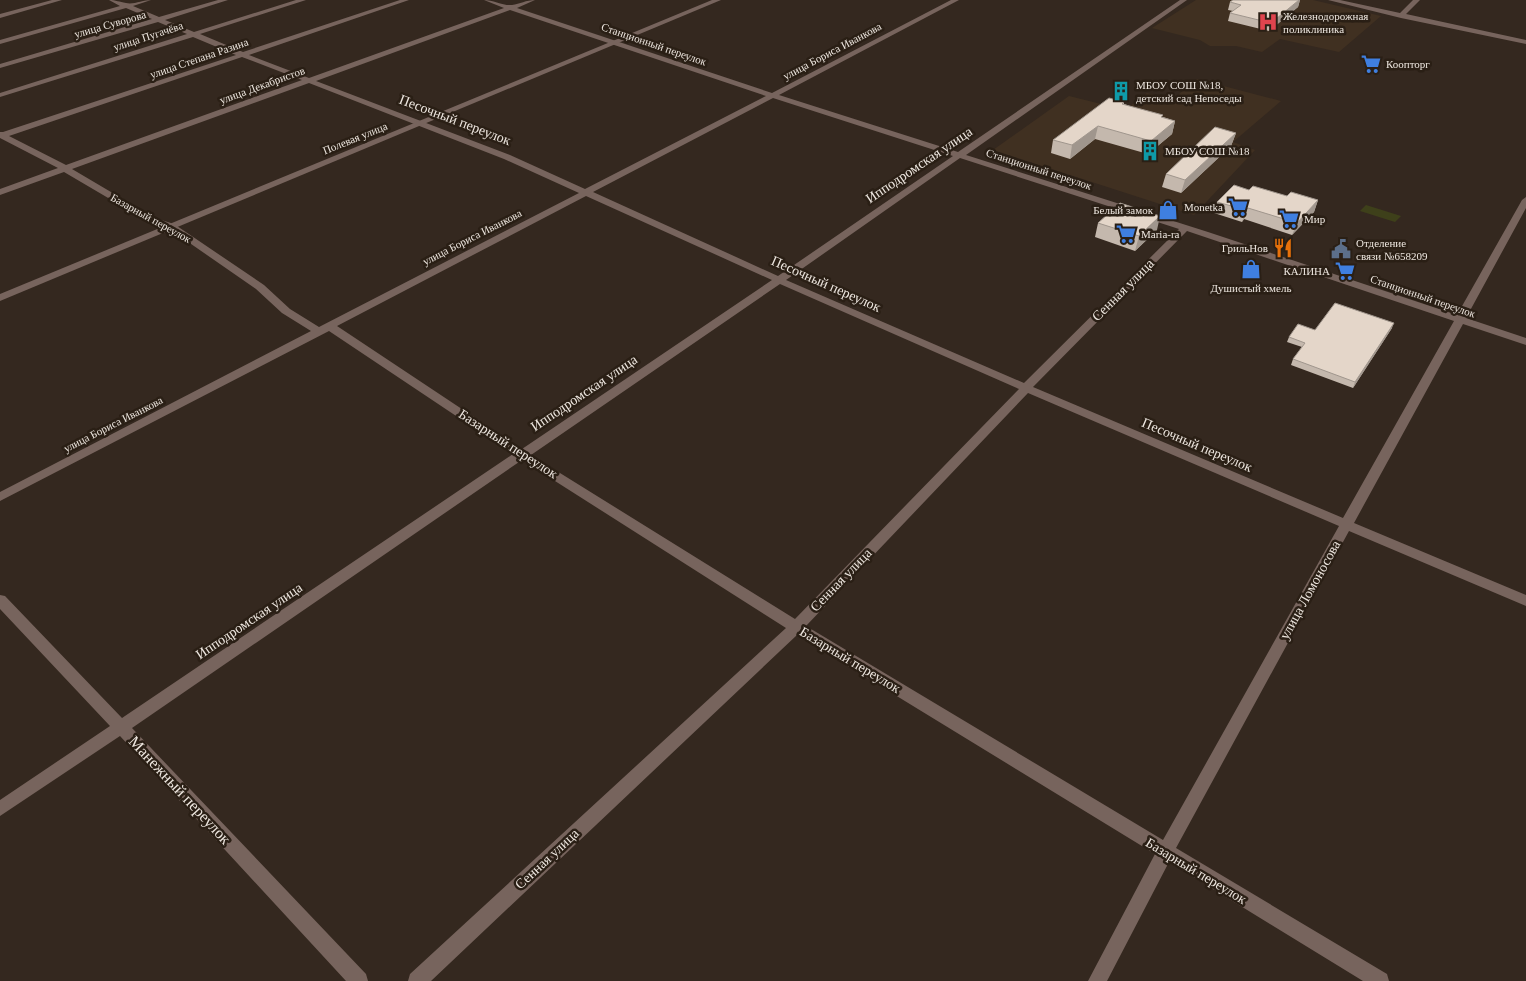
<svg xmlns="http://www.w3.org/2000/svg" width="1526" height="981" viewBox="0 0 1526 981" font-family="'Times New Roman',serif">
	<rect width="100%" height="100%" fill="#34281f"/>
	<g fill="#403021">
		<polygon points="1196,0 1313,0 1381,16 1339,52 1280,39 1262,52 1236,46 1210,46 1200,40 1152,28"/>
		<polygon points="1197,79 1281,101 1233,142 1255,150 1194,215 993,150 1069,96 1125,110 1147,93 1172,100"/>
	</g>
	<polygon fill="#3e401a" points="1366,205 1401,216 1395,222 1360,211"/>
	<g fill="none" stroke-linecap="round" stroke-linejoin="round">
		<g fill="#77645d" fill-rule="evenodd">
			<polygon points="52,0 62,0 0,18 0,14"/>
			<path d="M 109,0 C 116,0 119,2 126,3 C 133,5 143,0 151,0 L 133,6 L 159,17 L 218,0 L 228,0 L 165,20 L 194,32 L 296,0 L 306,0 L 200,34 L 243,52 L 400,0 L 409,0 L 249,55 L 309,78 L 504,8 L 484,0 C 493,0 503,6 512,5 C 520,4 526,0 535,0 L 517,8 L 772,93 L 951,0 L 959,0 L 779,95 L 958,152 L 1180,0 L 1187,0 L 966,155 L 1208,232 L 1457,315 L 1522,200 L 1526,197 L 1526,208 L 1466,318 L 1526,338 L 1526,345 L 1463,324 L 1354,523 L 1526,595 L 1526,606 L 1349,531 L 1176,848 L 1387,974 L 1389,981 L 1363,981 L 1169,862 L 1107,981 L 1088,981 L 1155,854 L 797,635 L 431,981 L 408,981 L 410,974 L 786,628 L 522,460 L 132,728 L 366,974 L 368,981 L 346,981 L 120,736 L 0,816 L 0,800 L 110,726 L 0,609 L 0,595 L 5,596 L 122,718 L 513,454 L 329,331 L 0,501 L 0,492 L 311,331 L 282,313 L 256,289 L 168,228 L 149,222 L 64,172 L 0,195 L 0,189 L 58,168 L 0,138 L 0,132 L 3,132 L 236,55 L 193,37 L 0,97 L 0,93 L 187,34 L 158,22 L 0,68 L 0,64 L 152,19 L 126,8 L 0,44 L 0,40 L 120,6 ZM 510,10 L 766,96 L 585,189 L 510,155 L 316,81 ZM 242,57 L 302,80 L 66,165 L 9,136 ZM 309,83 L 504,159 L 579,193 L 319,327 L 290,309 L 264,285 L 174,224 L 155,218 L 72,169 ZM 773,98 L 953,156 L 778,276 L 593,192 ZM 960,158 L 1179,229 L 1024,383 L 786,280 ZM 586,196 L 772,280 L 522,449 L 337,326 ZM 1187,231 L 1454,321 L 1343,518 L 1033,387 ZM 780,284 L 1019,389 L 795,619 L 531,455 ZM 1028,393 L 1339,526 L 1163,840 L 806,626 Z"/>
			<polygon points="1328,0 1340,0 1400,13 1413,0 1420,0 1406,14 1526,40 1526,44 1401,18"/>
		</g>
		<polygon fill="#77645d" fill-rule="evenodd" points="712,0 721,0 0,301 0,294"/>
	</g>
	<g fill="#c4b8ad">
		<polygon points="1233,0 1300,0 1298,7 1269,31 1228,21 1230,13 1233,11 1228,10 1230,2"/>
		<polygon points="1124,102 1124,104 1175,121 1172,134 1148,154 1095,139 1070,159 1051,153 1053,140"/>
		<polygon points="1236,133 1231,146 1181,193 1162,187 1166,174"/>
		<polygon points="1249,190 1287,196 1318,200 1314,212 1292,235 1244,219 1242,222 1214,213 1217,202"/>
		<polygon points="1098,223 1157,230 1135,251 1095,237"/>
		<polygon points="1392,328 1353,388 1291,365 1293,359 1302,347 1287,342 1289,337 1315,330"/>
	</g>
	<g fill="#a0968d">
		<polygon points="1299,0 1300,0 1298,7 1269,31 1271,23"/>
		<polygon points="1175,121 1172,134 1148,154 1151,141"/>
		<polygon points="1098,126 1095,139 1070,159 1072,145"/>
		<polygon points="1236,133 1231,146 1181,193 1185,180"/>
		<polygon points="1318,200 1314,212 1292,235 1297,223"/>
		<polygon points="1248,208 1244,219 1242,222 1246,210"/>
		<polygon points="1160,216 1157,230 1135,251 1139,236"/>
		<polygon points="1394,323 1392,328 1353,388 1355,382"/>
	</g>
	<g fill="#e4d6c9" stroke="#a0968d">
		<polygon points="1233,0 1299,0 1271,23 1230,13 1241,5 1230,2"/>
		<polygon points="1109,98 1124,102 1122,104 1163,115 1161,117 1175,121 1151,141 1098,126 1072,145 1053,140"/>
		<polygon points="1215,127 1236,133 1185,180 1166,174"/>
		<polygon points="1234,185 1249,190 1253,186 1287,196 1291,192 1318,200 1297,223 1248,208 1246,210 1217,202"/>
		<polygon points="1120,203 1160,216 1139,236 1098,223"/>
		<polygon points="1335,303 1394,323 1355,382 1293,359 1305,343 1289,337 1298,324 1315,330"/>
	</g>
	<defs>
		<symbol id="hospital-bare" viewBox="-9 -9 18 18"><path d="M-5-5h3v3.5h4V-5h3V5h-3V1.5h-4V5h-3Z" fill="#e0444e" stroke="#2a1f15" stroke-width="2.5" paint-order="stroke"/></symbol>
		<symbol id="supermarket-bare" viewBox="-9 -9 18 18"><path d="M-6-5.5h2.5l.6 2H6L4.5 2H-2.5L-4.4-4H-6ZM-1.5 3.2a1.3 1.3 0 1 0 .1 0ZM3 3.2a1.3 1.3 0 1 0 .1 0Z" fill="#3f7fe0" stroke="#2a1f15" stroke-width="2.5" paint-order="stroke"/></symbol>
		<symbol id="building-bare" viewBox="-9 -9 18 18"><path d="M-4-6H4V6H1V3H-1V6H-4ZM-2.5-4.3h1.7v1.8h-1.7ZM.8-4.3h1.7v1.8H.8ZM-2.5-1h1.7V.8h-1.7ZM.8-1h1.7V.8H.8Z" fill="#0f9aa8" stroke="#2a1f15" stroke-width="2.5" paint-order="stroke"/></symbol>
		<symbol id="shop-bare" viewBox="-9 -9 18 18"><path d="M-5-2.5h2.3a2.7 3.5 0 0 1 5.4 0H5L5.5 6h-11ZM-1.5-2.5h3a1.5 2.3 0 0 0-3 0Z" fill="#3f7fe0" stroke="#2a1f15" stroke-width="2.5" paint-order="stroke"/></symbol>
		<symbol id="restaurant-bare" viewBox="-9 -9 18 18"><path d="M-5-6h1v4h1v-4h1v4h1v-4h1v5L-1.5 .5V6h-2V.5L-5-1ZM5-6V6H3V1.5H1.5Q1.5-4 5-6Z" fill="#e8710a" stroke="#2a1f15" stroke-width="2.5" paint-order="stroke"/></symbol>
		<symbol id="civic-bare" viewBox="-9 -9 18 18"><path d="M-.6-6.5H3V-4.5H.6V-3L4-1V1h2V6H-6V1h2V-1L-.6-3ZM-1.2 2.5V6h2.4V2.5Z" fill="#5c6f8a" stroke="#2a1f15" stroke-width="2.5" paint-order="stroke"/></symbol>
	</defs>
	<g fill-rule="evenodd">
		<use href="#hospital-bare" x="1254" y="8" width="28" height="28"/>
		<use href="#supermarket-bare" x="1357" y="50" width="28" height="28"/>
		<use href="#building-bare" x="1107" y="77" width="28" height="28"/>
		<use href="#building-bare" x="1136" y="137" width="28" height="28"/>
		<use href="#supermarket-bare" x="1224" y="193" width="28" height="28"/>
		<use href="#shop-bare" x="1154" y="196" width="28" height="28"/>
		<use href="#supermarket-bare" x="1275" y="205" width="28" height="28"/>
		<use href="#supermarket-bare" x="1112" y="220" width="28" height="28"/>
		<use href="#restaurant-bare" x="1269" y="234" width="28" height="28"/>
		<use href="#civic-bare" x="1327" y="235" width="28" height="28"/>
		<use href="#shop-bare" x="1237" y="255" width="28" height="28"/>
		<use href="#supermarket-bare" x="1331" y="257" width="28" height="28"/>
	</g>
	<g text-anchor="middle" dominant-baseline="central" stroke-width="5" stroke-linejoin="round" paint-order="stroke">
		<g font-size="11" fill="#ede6df" stroke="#2a1f15" text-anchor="start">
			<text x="1283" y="16">Железнодорожная<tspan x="1283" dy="13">поликлиника</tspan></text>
			<text x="1386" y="64">Коопторг</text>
			<text x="1136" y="85">МБОУ СОШ №18,<tspan x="1136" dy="13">детский сад Непоседы</tspan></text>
			<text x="1165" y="151">МБОУ СОШ №18</text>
			<text x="1223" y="207" text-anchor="end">Monetka</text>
			<text x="1153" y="210" text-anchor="end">Белый замок</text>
			<text x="1304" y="219">Мир</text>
			<text x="1141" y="234">Maria-ra</text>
			<text x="1356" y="243">Отделение<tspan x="1356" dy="13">связи №658209</tspan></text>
			<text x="1268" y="248" text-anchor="end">ГрильНов</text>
			<text x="1330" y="271" text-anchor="end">КАЛИНА</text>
			<text x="1251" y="288" text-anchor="middle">Душистый хмель</text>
		</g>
		<g font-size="11" fill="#ede6df" stroke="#2a1f15">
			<text transform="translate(110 24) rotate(-16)">улица Суворова</text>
			<text transform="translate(148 36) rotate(-18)">улица Пугачёва</text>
			<text transform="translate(654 44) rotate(19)">Станционный переулок</text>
			<text transform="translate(832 51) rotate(-28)">улица Бориса Иванкова</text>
			<text transform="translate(199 58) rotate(-19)">улица Степана Разина</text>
			<text transform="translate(262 85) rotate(-20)">улица Декабристов</text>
			<text transform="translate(355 138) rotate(-22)">Полевая улица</text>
			<text transform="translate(1039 169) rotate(18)">Станционный переулок</text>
			<text transform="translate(151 218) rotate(29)">Базарный переулок</text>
			<text transform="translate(472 237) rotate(-27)">улица Бориса Иванкова</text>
			<text transform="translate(1423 296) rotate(19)">Станционный переулок</text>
			<text transform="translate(113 424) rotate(-27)">улица Бориса Иванкова</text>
		</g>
		<g font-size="14" fill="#ede6df" stroke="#2a1f15">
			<text transform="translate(455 120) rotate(21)">Песочный переулок</text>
			<text transform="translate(919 165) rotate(-34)">Ипподромская улица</text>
			<text transform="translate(826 284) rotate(24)">Песочный переулок</text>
			<text transform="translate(1123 290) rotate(-45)">Сенная улица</text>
			<text transform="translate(584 393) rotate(-34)">Ипподромская улица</text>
			<text transform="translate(508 444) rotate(33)">Базарный переулок</text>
			<text transform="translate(1197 445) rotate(23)">Песочный переулок</text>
			<text transform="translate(841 580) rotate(-46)">Сенная улица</text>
			<text transform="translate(1310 590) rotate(-61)">улица Ломоносова</text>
			<text transform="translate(249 621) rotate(-34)">Ипподромская улица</text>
			<text transform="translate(850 660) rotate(31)">Базарный переулок</text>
			<text transform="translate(547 859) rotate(-43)">Сенная улица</text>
			<text transform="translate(1196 871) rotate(31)">Базарный переулок</text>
		</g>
		<g font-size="16" fill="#ede6df" stroke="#2a1f15">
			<text transform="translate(180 790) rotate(47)">Манежный переулок</text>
		</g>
	</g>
</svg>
